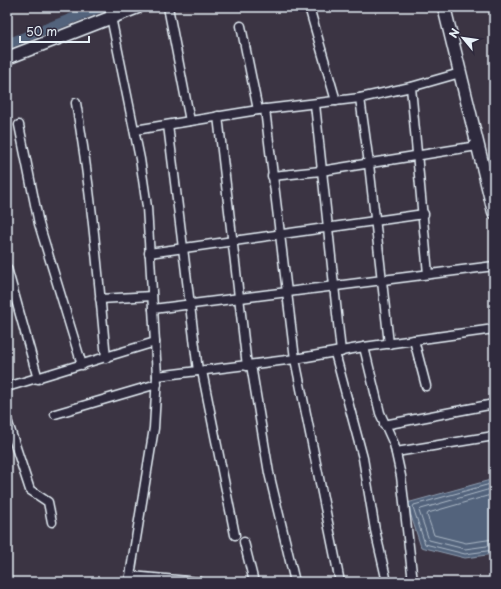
<svg xmlns="http://www.w3.org/2000/svg" width="501" height="589" viewBox="0 0 501 589" font-family="'Playpen Sans',sans-serif">
	<rect width="100%" height="100%" fill="#3b3443"/>
	<filter id="ink" filterUnits="userSpaceOnUse"><feTurbulence type="fractalNoise" baseFrequency=".025" numOctaves="2"/><feDisplacementMap in="SourceGraphic" scale="8" xChannelSelector="R" yChannelSelector="G"/><feConvolveMatrix kernelMatrix="1 2 1 2 8 2 1 2 1" color-interpolation-filters="sRGB"/></filter>
	<g filter="url(#ink)">
		<polygon fill="#52637c" stroke="#8e9cae" points="494,479 494,554 465,558 421,547 407,503"/>
		<g fill="none" stroke-linecap="round" stroke-linejoin="round">
			<g stroke="#acb8c6" stroke-width="1">
				<polyline points="494,483 414,505 413,507 425,544 465,554 494,550"/>
				<polyline points="494,488 421,509 419,511 429,540 465,549 494,545"/>
				<polyline points="494,494 428,513 427,515 434,535 466,543 494,539"/>
			</g>
			<polyline stroke="#52637c" stroke-width="10" points="7,44 101,7"/>
			<defs>
				<g id="street">
					<polyline points="109,7 140,159 147,207 157,376 154,428 129,582"/>
					<polyline points="168,7 190,121"/>
					<polyline points="309,7 336,101"/>
					<polyline points="241,26 258,110"/>
					<polyline points="411,87 428,274"/>
					<polyline points="360,98 369,164 389,344"/>
					<path d="M 76,103 C 91,187 98,272 106,358"/>
					<polyline points="315,104 341,352"/>
					<polyline points="265,109 295,359 340,582"/>
					<polyline points="218,116 247,366"/>
					<polyline points="19,125 39,224 82,365"/>
					<polyline points="168,125 198,371"/>
					<polyline points="135,130 258,110 360,98 411,87 460,73"/>
					<polyline points="272,176 321,171 477,146"/>
					<polyline points="149,253 424,214"/>
					<polyline points="7,268 38,379"/>
					<polyline points="100,299 152,296"/>
					<polyline points="153,309 494,266"/>
					<polyline points="414,340 426,386"/>
					<polyline points="364,347 380,413 394,444 401,476 413,582"/>
					<polyline points="335,353 363,458 375,530 387,582"/>
					<polyline points="251,365 269,473 295,582"/>
					<polyline points="202,371 235,535"/>
					<polyline points="157,376 295,359 364,347 494,329"/>
					<polyline points="7,387 155,342"/>
					<polyline points="55,414 157,384"/>
					<polyline points="7,420 30,490 48,502 52,522"/>
					<polyline points="384,425 494,404"/>
					<polyline points="396,452 494,436"/>
					<polyline points="244,542 254,582"/>
					<polyline points="131,576 200,582"/>
				</g>
				<g id="secondary">
					<polyline points="444,7 494,212"/>
					<polyline points="7,58 138,7"/>
				</g>
			</defs>
			<use href="#street" stroke="#e8f1f8" stroke-width="11"/>
			<use href="#secondary" stroke="#e8f1f8" stroke-width="15"/>
			<use href="#street" stroke="#2f2a3d" stroke-width="8"/>
			<use href="#secondary" stroke="#2f2a3d" stroke-width="12"/>
		</g>
	</g>
	<rect width="501" height="589" fill="none" stroke="#2f2a3d" stroke-width="24"/>
	<rect x="12" y="12" width="477" height="565" fill="none" stroke="#e8f1f8" stroke-width="1.5" filter="url(#ink)"/>
	<g transform="translate(463 38) rotate(299)" stroke="#2f2a3d" stroke-width="3" paint-order="stroke">
	<path d="M0-3L7 15L0 10L-7 15Z" fill="#e8f1f8"/>
	<text y="-6" font-size="11" font-weight="bold" text-anchor="middle" fill="#e8f1f8">N</text>
	</g>
	<path d="M20 36v6h69v-6" fill="none" stroke="#e8f1f8" stroke-width="2"/>
	<text x="26" y="36" font-size="12" fill="#e8f1f8" stroke="#2f2a3d" stroke-width="3" paint-order="stroke">50 m</text>
</svg>
